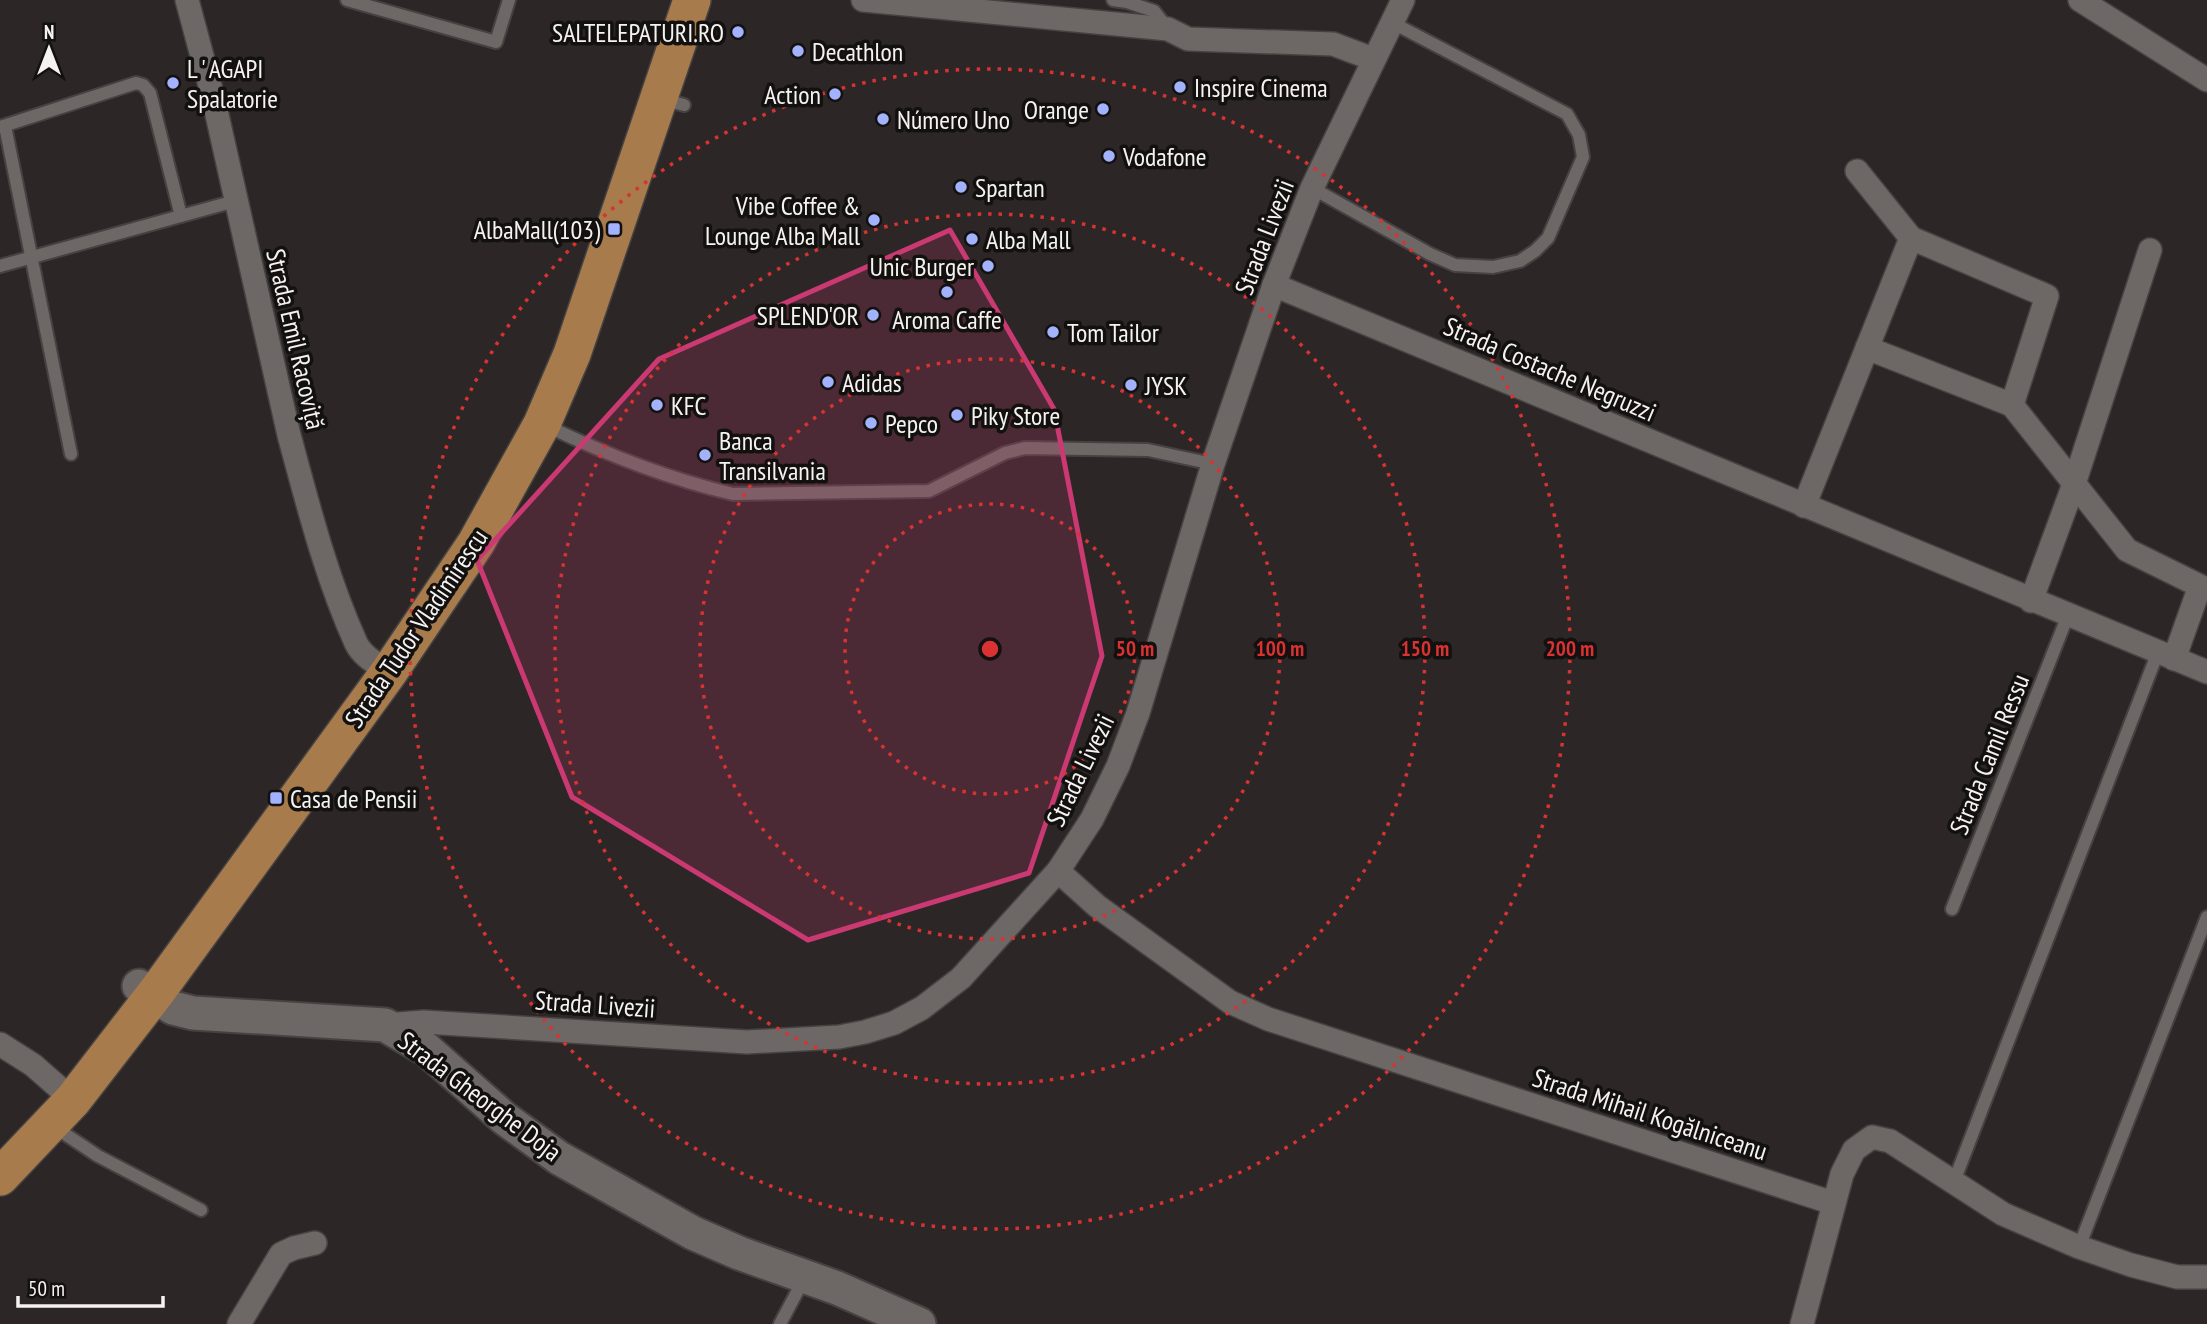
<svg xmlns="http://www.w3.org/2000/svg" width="2207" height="1324" viewBox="0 0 2207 1324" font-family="'PT Sans Narrow',sans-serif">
	<rect width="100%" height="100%" fill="#2c2726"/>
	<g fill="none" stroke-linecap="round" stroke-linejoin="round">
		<defs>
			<g id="lane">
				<polyline points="347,0 496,42 509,0"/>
				<polyline points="1113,0 1127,2 1154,11 1168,29"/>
				<polyline points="661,99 684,105"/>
				<polyline points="5,126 71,454"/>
				<polyline points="0,127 136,83 143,85 150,93 181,216"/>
				<polyline points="1312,188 1430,254 1455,265 1493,267 1520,261 1535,251 1548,238 1583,157 1579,135 1567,114 1391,22"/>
				<polyline points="0,266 235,201"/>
				<path d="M 545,425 C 605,454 669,479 733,494 L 929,491 L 1005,453 L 1025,448 L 1148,450 L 1213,464"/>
				<polyline points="1952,909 2068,615"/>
				<polyline points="53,1126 98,1156 201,1210"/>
				<polyline points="1953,1184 2158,652"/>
				<polyline points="2079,1247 2207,917"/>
				<polyline points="780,1324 805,1277"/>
			</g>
			<g id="street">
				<path d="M 187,0 L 213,97 L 289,435 C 308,505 326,577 356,643 C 362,656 377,664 389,672"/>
				<polyline points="863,0 1168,29 1188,39 1333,44 1373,59"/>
				<polyline points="2080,0 2207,80"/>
				<polyline points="1857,171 1911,238 2047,296 2012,405 2127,550 2200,586 2174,659"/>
				<polyline points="1274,285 2207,672"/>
				<polyline points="1867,348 2012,405"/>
				<polyline points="1804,506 1911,238"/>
				<polyline points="2031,601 2074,484 2150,250"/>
				<polyline points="1058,871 1097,906 1230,1002 1268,1019 1833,1203"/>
				<polyline points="385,1025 424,1022 747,1042 839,1037 865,1032 894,1023 922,1008 961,978 1058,871 1092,819 1118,766 1138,713 1213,464 1274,285 1312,188 1403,0"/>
				<polyline points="0,1044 33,1065 73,1100"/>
				<polyline points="239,1324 281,1254 294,1248 315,1243"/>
				<polyline points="1802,1324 1842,1174 1854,1150 1872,1137 1890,1141 2003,1214 2079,1247 2131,1265 2177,1277 2207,1277"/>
			</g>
			<polyline id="secondary" points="139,986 173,1008 193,1013 385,1025 426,1049 504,1118 559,1158 693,1233 739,1253 837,1288 919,1324"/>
			<polyline id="primary" points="0,1177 73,1100 158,990 389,672 476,543 542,424 572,354 692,0"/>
		</defs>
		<use href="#lane" stroke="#464241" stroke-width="16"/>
		<use href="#street" stroke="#464241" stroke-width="26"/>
		<use href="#secondary" stroke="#464241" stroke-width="37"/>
		<use href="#primary" stroke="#464241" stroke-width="40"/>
		<use href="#lane" stroke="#6d6866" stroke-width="12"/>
		<use href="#street" stroke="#6d6866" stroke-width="23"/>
		<use href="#secondary" stroke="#6d6866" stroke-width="33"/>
		<use href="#primary" stroke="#a77b4c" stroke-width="37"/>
	</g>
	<path fill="#ca3972" fill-opacity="0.2" stroke="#ca3972" stroke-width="5" stroke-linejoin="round" d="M 950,230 L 1054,409 L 1102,656 L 1029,873 L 808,940 L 572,797 L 477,560 L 659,359 Z"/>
	<g fill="none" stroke="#d83232" stroke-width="3.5" stroke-dasharray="3.5 7">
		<circle cx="990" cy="649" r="145"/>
		<circle cx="990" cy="649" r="290"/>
		<circle cx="990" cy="649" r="435"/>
		<circle cx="990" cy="649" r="580"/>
	</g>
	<g fill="#a3b2fd" stroke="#131110" stroke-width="2.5">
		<circle cx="738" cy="32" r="7"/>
		<circle cx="798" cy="51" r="7"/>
		<circle cx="173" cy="83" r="7"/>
		<circle cx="1180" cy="87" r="7"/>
		<circle cx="835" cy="94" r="7"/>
		<circle cx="1103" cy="109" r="7"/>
		<circle cx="883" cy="119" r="7"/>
		<circle cx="1109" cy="156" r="7"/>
		<circle cx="961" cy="187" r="7"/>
		<circle cx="874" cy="220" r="7"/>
		<rect x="607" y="222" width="14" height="14" rx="3.5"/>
		<circle cx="972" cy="239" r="7"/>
		<circle cx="988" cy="266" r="7"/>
		<circle cx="947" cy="292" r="7"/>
		<circle cx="873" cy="315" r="7"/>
		<circle cx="1053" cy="332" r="7"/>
		<circle cx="828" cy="382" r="7"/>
		<circle cx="1131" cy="385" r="7"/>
		<circle cx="657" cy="405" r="7"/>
		<circle cx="957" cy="415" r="7"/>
		<circle cx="871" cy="423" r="7"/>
		<circle cx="705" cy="455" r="7"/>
		<rect x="269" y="791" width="14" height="14" rx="3.5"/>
	</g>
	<g text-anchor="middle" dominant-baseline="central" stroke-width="7" stroke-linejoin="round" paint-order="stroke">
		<g font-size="26" fill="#f5f2f1" stroke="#131110" text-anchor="start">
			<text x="724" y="32" text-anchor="end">SALTELEPATURI.RO</text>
			<text x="812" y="51">Decathlon</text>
			<text x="187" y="68">L ' AGAPI<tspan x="187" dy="30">Spalatorie</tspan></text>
			<text x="1194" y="87">Inspire Cinema</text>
			<text x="821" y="94" text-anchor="end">Action</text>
			<text x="1089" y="109" text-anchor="end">Orange</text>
			<text x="897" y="119">Número Uno</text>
			<text x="1123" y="156">Vodafone</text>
			<text x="975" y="187">Spartan</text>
			<text x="860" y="205" text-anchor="end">Vibe Coffee &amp;<tspan x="860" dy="30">Lounge Alba Mall</tspan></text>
			<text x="600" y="229" text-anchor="end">AlbaMall(103)</text>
			<text x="986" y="239">Alba Mall</text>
			<text x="974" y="266" text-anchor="end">Unic Burger</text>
			<text x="859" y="315" text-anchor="end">SPLEND'OR</text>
			<text x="947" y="319" text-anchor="middle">Aroma Caffe</text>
			<text x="1067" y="332">Tom Tailor</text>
			<text x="842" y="382">Adidas</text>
			<text x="1145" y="385">JYSK</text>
			<text x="671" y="405">KFC</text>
			<text x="971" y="415">Piky Store</text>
			<text x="885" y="423">Pepco</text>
			<text x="719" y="440">Banca<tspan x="719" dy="30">Transilvania</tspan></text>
			<text x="290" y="798">Casa de Pensii</text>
		</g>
		<g font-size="26" fill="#f5f2f1" stroke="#131110">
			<text transform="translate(1264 237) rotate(-69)">Strada Livezii</text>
			<text transform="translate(296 339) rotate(77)">Strada Emil Racoviță</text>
			<text transform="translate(1550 369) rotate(23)">Strada Costache Negruzzi</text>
			<text transform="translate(416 628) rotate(-56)">Strada Tudor Vladimirescu</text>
			<text transform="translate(1989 754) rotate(-68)">Strada Camil Ressu</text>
			<text transform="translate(1080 770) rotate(-64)">Strada Livezii</text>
			<text transform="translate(595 1004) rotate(4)">Strada Livezii</text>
			<text transform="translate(480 1096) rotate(37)">Strada Gheorghe Doja</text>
			<text transform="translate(1650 1114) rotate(18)">Strada Mihail Kogălniceanu</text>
		</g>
	</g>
	<circle cx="990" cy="649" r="10" fill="#d83232" stroke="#131110" stroke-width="3.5"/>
	<g font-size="21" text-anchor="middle" font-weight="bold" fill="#d83232" stroke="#131110" stroke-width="7" stroke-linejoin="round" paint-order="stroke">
		<text x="1135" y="656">50 m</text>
		<text x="1280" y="656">100 m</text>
		<text x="1425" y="656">150 m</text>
		<text x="1570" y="656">200 m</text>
	</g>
	<g transform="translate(49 49)" stroke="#131110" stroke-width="5" paint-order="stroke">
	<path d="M0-5L12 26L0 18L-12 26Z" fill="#f5f2f1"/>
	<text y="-10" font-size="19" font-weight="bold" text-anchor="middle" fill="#f5f2f1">N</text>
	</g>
	<path d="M18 1296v10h145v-10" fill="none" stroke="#f5f2f1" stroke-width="3.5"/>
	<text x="28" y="1296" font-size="21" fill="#f5f2f1" stroke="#131110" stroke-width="5" paint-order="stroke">50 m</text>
</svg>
